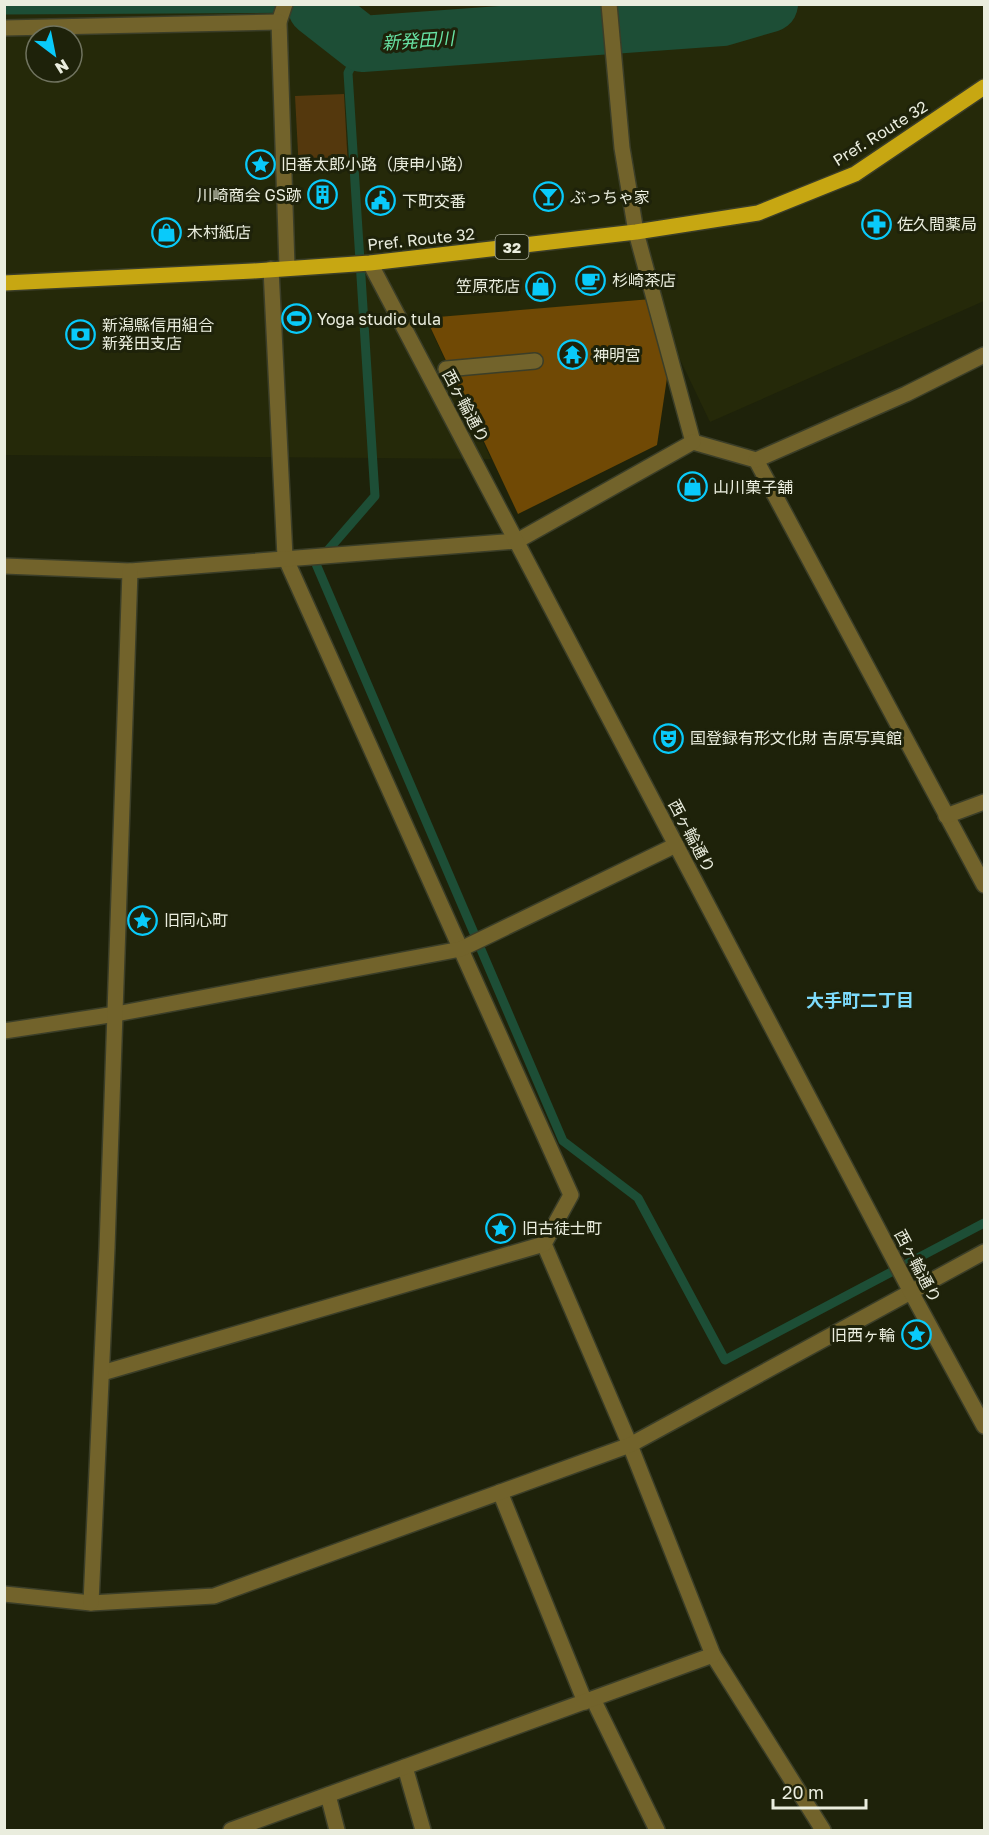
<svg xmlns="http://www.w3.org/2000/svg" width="989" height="1835" viewBox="0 0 989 1835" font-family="'Golos Text','Noto Sans JP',sans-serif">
	<rect width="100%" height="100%" fill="#1e220a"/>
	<path fill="#252909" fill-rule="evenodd" d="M 5,5 L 984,5 L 984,301 L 710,422 L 651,299 L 426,319 L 491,459 L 5,455 ZM 36,36 L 72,36 L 72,72 L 36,72 Z"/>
	<polygon fill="#54380d" points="344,94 348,168 299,171 295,96"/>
	<polygon fill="#704905" points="651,299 667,378 657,445 518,514 426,318"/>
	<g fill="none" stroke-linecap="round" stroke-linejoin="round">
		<g stroke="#1d4e36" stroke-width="9">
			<polyline points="4,10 316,8"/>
			<polyline points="362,44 348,73 375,496 316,564 563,1141 638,1198 725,1360 984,1223"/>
		</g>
		<polyline stroke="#1d4e36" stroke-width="56" points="316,8 362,44 722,18 770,4"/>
		<defs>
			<polyline id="service" points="446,369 535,361"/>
			<g id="minor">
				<polyline points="285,4 279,22 287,267"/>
				<polyline points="609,4 622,148 636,232 693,442 756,460 984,885"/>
				<polyline points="4,28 279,22"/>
				<polyline points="271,269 285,557 571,1195 544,1244 630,1445 713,1655 823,1830"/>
				<polyline points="756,460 906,394 984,355"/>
				<polyline points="4,566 130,571 517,541 693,442"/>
				<polyline points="946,816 984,802"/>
				<polyline points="4,1031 116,1014 461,949 676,845"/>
				<polyline points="102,1373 544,1244"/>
				<polyline points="500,1492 585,1702"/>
				<polyline points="4,1594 91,1603 214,1596 630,1445 984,1252"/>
				<polyline points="91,1603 107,1248 130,571"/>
				<polyline points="593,1699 657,1830"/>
				<polyline points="405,1767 423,1830"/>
				<polyline points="328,1795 337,1830"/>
				<polyline points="231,1830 713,1655"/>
			</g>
			<polyline id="tertiary" points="370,263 910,1290 984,1426"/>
			<polyline id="primary" points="4,283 253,271 370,263 636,232 758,213 855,174 984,87"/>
		</defs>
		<use href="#service" stroke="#3b3e28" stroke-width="18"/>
		<use href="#minor" stroke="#3b3e28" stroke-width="18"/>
		<use href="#tertiary" stroke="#3b3e28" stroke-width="18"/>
		<use href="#primary" stroke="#3b3e28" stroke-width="18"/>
		<use href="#service" stroke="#72632b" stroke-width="15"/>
		<use href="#minor" stroke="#72632b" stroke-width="15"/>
		<use href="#tertiary" stroke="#72632b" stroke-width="15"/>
		<use href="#primary" stroke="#c7a712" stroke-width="15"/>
	</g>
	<defs>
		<symbol id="sight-ring" viewBox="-11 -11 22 22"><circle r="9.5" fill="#1e220a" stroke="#09cafa" stroke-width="1.5"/><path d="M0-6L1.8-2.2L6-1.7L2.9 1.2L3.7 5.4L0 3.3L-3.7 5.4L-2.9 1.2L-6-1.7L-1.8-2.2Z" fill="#09cafa"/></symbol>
		<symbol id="building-ring" viewBox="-11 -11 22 22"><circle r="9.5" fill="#1e220a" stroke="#09cafa" stroke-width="1.5"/><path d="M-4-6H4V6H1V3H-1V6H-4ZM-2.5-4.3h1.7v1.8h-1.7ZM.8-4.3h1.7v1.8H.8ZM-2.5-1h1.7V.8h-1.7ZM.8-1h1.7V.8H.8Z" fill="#09cafa"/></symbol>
		<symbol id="bar-ring" viewBox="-11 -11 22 22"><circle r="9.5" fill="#1e220a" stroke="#09cafa" stroke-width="1.5"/><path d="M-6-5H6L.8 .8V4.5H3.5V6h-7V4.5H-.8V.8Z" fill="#09cafa"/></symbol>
		<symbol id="civic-ring" viewBox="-11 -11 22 22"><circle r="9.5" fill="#1e220a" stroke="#09cafa" stroke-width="1.5"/><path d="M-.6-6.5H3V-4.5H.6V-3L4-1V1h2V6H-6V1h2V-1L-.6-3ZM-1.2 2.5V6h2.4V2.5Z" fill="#09cafa"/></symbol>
		<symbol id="pharmacy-ring" viewBox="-11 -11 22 22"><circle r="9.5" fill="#1e220a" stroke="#09cafa" stroke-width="1.5"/><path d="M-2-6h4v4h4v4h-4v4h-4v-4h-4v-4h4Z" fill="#09cafa"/></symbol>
		<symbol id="shop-ring" viewBox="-11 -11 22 22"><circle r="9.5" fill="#1e220a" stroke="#09cafa" stroke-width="1.5"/><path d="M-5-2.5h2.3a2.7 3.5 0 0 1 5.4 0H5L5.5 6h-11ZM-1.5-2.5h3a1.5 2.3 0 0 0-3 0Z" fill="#09cafa"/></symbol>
		<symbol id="cafe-ring" viewBox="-11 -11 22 22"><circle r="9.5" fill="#1e220a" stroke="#09cafa" stroke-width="1.5"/><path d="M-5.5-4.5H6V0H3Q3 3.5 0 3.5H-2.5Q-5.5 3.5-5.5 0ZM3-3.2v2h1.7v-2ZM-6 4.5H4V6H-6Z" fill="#09cafa"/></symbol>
		<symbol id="stadium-ring" viewBox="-11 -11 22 22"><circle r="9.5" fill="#1e220a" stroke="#09cafa" stroke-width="1.5"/><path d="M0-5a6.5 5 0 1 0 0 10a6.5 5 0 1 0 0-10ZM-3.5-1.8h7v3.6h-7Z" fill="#09cafa"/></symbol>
		<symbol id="bank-ring" viewBox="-11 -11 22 22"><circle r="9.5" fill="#1e220a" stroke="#09cafa" stroke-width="1.5"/><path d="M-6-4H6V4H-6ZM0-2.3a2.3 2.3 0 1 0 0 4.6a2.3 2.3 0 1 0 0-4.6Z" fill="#09cafa"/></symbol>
		<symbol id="temple-ring" viewBox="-11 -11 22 22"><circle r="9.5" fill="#1e220a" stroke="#09cafa" stroke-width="1.5"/><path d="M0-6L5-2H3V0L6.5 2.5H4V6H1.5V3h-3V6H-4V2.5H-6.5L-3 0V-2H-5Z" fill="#09cafa"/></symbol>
		<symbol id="theatre-ring" viewBox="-11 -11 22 22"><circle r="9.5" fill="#1e220a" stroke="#09cafa" stroke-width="1.5"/><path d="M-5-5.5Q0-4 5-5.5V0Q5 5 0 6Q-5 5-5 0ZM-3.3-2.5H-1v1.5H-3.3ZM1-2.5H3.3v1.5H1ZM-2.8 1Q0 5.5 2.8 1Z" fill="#09cafa"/></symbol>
	</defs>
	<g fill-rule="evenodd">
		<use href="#sight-ring" x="244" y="148" width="33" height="33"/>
		<use href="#building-ring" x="306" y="178" width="33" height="33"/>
		<use href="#bar-ring" x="532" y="180" width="33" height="33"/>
		<use href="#civic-ring" x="364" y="184" width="33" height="33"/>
		<use href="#pharmacy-ring" x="860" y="208" width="33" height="33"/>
		<use href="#shop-ring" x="150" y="216" width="33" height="33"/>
		<use href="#cafe-ring" x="574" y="264" width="33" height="33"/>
		<use href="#shop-ring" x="524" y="270" width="33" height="33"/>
		<use href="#stadium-ring" x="280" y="302" width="33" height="33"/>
		<use href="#bank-ring" x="64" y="318" width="33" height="33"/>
		<use href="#temple-ring" x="556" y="338" width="33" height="33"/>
		<use href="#shop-ring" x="676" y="470" width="33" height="33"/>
		<use href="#theatre-ring" x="652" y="722" width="33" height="33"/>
		<use href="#sight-ring" x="126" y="904" width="33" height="33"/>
		<use href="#sight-ring" x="484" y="1212" width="33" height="33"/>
		<use href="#sight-ring" x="900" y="1318" width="33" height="33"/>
	</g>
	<g text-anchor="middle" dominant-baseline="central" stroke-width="6" stroke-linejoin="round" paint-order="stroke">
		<rect fill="#1e220a" stroke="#adb09e" stroke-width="1.5" x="495.5" y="235" width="33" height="24" rx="4.5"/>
		<g font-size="15" font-weight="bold" fill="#eaedde">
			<text x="512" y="247">32</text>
		</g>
		<g font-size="16" fill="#eaedde" stroke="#1e220a">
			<text transform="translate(880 133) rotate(-32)">Pref. Route 32</text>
			<text transform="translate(421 239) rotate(-6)">Pref. Route 32</text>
			<text transform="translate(466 406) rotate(62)">西ヶ輪通り</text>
			<text transform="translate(692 836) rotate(62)">西ヶ輪通り</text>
			<text transform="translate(918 1266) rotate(62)">西ヶ輪通り</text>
		</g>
		<g font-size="16" fill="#eaedde" stroke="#1e220a" text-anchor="start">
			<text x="281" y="164">旧番太郎小路（庚申小路）</text>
			<text x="302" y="195" text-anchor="end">川崎商会 GS跡</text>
			<text x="570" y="197">ぶっちゃ家</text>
			<text x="402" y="201">下町交番</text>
			<text x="897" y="224">佐久間薬局</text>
			<text x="187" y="232">木村紙店</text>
			<text x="612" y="280">杉崎茶店</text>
			<text x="520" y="286" text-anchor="end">笠原花店</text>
			<text x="317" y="319">Yoga studio tula</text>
			<text x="102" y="325">新潟縣信用組合<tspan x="102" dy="18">新発田支店</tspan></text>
			<text x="593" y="355">神明宮</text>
			<text x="713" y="487">山川菓子舗</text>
			<text x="690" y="738">国登録有形文化財 吉原写真館</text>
			<text x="164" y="920">旧同心町</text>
			<text x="522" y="1228">旧古徒士町</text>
			<text x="895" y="1335" text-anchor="end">旧西ヶ輪</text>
		</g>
		<g font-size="18" font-style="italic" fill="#68e4a5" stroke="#1e220a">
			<text transform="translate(418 40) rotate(-4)">新発田川</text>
		</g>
		<g font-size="18" font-weight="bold" fill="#7ddbfc" stroke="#1e220a">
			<text x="860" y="1000">大手町二丁目</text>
		</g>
	</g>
	<rect width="989" height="1835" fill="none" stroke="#eaedde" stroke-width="12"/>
	<g transform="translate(54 54) rotate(148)"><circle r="28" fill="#1e220a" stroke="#70735f" stroke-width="1.5"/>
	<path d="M0-4.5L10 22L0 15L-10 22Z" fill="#09cafa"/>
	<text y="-9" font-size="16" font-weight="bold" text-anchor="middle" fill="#eaedde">N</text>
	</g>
	<path d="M773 1799v9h93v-9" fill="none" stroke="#eaedde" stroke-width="3"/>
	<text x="782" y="1799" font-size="18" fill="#eaedde" stroke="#1e220a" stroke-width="4.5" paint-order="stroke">20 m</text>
</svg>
